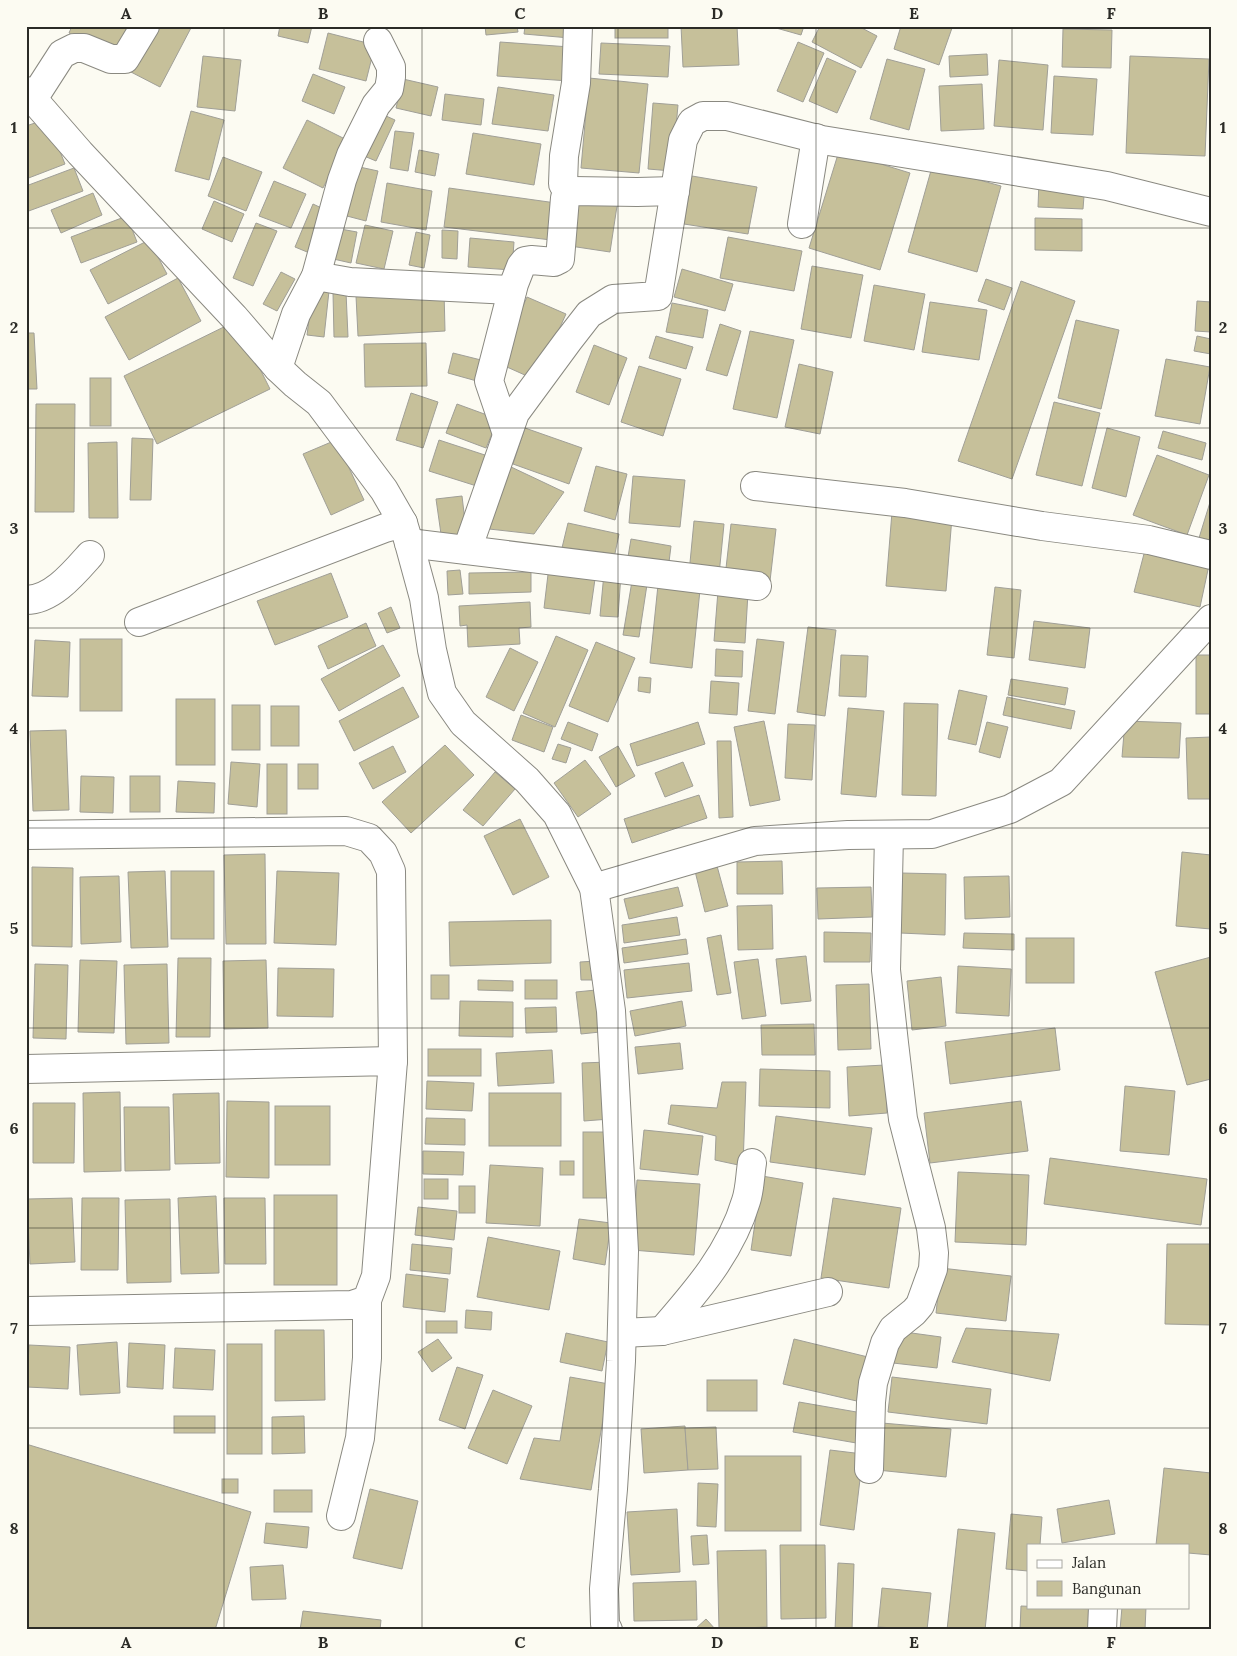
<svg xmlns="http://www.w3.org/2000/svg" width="1237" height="1656" viewBox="0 0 1237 1656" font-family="Lora,serif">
	<rect width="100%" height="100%" fill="#fcfbf2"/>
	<g fill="#c6c09a" stroke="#a09f97">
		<polygon points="72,26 129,26 115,56 69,33"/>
		<polygon points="153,26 192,26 160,87 129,71"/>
		<polygon points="280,26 312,26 308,43 278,36"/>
		<polygon points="485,26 517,26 518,32 486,35"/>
		<polygon points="525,26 571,26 570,38 524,34"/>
		<rect x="615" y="26" width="53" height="12"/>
		<polygon points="681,26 737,26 739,65 683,67"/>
		<polygon points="769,26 804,26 801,35"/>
		<polygon points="820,26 858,26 877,36 861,68 812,42"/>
		<polygon points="901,26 947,26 952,28 939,65 894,49"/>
		<polygon points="1063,29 1112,30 1111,68 1062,67"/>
		<polygon points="328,33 375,45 366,81 319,69"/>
		<polygon points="500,42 570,47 569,81 497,76"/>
		<polygon points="798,42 824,53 803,102 777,91"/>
		<polygon points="601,43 670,46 668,77 599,74"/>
		<polygon points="987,54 988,75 950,77 949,56"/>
		<polygon points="203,56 241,60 235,111 197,107"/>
		<polygon points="1130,56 1209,59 1205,156 1126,153"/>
		<polygon points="827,58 856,71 837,113 809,101"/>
		<polygon points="887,59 925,69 909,130 870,119"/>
		<polygon points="999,60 1048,65 1043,130 994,126"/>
		<polygon points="313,74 345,87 334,114 302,101"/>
		<polygon points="1054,76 1097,79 1093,135 1051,133"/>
		<polygon points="589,78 648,84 639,173 581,168"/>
		<polygon points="403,79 438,87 431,116 396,108"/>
		<polygon points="982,84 984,129 941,131 939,86"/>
		<polygon points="498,87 554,95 548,131 492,124"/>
		<polygon points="445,94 484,99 481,125 442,120"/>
		<polygon points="653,103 678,105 672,171 648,169"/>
		<polygon points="191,111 224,120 209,180 175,171"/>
		<polygon points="375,111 395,120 376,161 357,153"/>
		<polygon points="47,119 65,164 26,179 26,126"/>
		<polygon points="307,120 347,140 323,188 283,168"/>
		<polygon points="395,131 414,133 408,171 390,168"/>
		<polygon points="473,133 541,144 534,185 466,174"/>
		<polygon points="419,150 439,154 435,176 415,172"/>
		<polygon points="839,151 910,173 880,270 809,248"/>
		<polygon points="223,157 262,172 246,211 208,196"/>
		<polygon points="355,166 378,171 366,221 343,215"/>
		<polygon points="932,167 1001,186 977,272 908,252"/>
		<polygon points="74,168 83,191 26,212 26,186"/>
		<polygon points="692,176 757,187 748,234 684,224"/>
		<polygon points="274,181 306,194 291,228 259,216"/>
		<polygon points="1039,181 1085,183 1083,209 1038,207"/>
		<polygon points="387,183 432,191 426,230 381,222"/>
		<polygon points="449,188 556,203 551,240 444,227"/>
		<polygon points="93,193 102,215 61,233 51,210"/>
		<polygon points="214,201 244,214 232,242 202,229"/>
		<polygon points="576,201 617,206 610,252 570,246"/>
		<polygon points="313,204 330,212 312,254 295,247"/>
		<polygon points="127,216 137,242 81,263 71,237"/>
		<polygon points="1035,218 1082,219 1082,251 1035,250"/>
		<polygon points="256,223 277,231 253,286 233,278"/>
		<polygon points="365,225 393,231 384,269 356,263"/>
		<polygon points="335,228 357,232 351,263 329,258"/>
		<polygon points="442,230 458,231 457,259 442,258"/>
		<polygon points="416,232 430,235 424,268 409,265"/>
		<polygon points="728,237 802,251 794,291 720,278"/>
		<polygon points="470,238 514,242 512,270 468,267"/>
		<polygon points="149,240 167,274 108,304 90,270"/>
		<polygon points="812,266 863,275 851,338 801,329"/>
		<polygon points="682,269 733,284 725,311 674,297"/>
		<polygon points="281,272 295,279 277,311 263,304"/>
		<polygon points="178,278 201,321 129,360 105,317"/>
		<polygon points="986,279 1012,288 1004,310 978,301"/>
		<polygon points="1021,281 1075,301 1012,479 958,461"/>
		<polygon points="874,285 925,294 914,350 864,341"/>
		<polygon points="313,289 329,291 324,337 307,335"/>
		<polygon points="444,291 445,331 358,336 356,296"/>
		<polygon points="346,292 348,337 334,337 333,293"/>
		<polygon points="527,297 566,314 536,380 498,363"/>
		<polygon points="1197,301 1211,302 1211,332 1195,331"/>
		<polygon points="930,302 987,310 979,360 922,352"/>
		<polygon points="672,303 708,310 703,338 666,332"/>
		<polygon points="1076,320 1119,330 1101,409 1058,398"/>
		<polygon points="236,321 270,389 157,444 124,376"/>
		<polygon points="720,324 741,331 727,376 706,370"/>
		<polygon points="750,331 794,340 777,418 733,409"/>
		<polygon points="26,333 34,333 37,389 26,389"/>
		<polygon points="656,336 693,347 686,369 649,358"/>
		<polygon points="1197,336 1211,339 1211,354 1194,351"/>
		<polygon points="426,343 427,386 365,387 364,344"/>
		<polygon points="594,345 627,358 609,405 576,392"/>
		<polygon points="453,353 489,362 484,383 448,373"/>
		<polygon points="1166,359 1210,367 1200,424 1155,416"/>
		<polygon points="799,364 833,372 820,434 785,427"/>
		<polygon points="639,366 681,379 663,436 621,422"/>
		<rect x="90" y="378" width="21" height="48"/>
		<polygon points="411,393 438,402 423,448 396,440"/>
		<polygon points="1054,402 1100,413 1082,486 1036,475"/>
		<polygon points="36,404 75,404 74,512 35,512"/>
		<polygon points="457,404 498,419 486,448 446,433"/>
		<polygon points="525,428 582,448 569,484 513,464"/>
		<polygon points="1107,428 1140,437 1126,497 1092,488"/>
		<polygon points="1163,431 1206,443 1202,460 1158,448"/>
		<polygon points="132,438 153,439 151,500 130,500"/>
		<polygon points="336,440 364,500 331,515 303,454"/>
		<polygon points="439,440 494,458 483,488 429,471"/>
		<polygon points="117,442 118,518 89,518 88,443"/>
		<polygon points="1157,455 1209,475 1187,535 1133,515"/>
		<polygon points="509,466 564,492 534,534 480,528"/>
		<polygon points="596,466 627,474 615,520 584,511"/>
		<polygon points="633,476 685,480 680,527 629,523"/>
		<polygon points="462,496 467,538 442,541 436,499"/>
		<polygon points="1211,499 1211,541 1199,538"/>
		<polygon points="892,512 952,517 946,591 886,586"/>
		<polygon points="694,521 724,524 719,575 689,573"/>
		<polygon points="568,523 619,534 613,563 561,552"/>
		<polygon points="731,524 776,529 770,581 725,577"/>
		<polygon points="631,539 671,546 668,570 627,563"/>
		<polygon points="1145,550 1209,565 1200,607 1134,592"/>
		<polygon points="549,566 596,572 590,614 544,608"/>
		<polygon points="460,570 463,594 448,595 447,571"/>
		<polygon points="531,572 531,592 469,594 469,573"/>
		<polygon points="331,573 348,617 275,645 257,601"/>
		<polygon points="604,573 621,574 618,617 600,616"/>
		<polygon points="633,575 648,578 639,637 623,635"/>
		<polygon points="658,585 700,590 692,668 650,663"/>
		<polygon points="995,587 1021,590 1014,658 987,655"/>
		<polygon points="718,591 748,593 745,643 714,641"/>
		<polygon points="530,602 531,627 519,628 520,644 468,647 467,625 460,626 459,606"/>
		<polygon points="391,607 400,628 387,633 378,613"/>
		<polygon points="1034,621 1090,628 1085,668 1029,660"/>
		<polygon points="366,623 376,646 328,669 318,646"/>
		<polygon points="808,627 836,630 825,716 797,712"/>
		<polygon points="556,636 588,650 555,727 523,713"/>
		<rect x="80" y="639" width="42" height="72"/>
		<polygon points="757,639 784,642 775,714 748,711"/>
		<polygon points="35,640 70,642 68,697 32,696"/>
		<polygon points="596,642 635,658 608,722 569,706"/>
		<polygon points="383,645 400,676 339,711 321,679"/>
		<polygon points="510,648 538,662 514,711 486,697"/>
		<polygon points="716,649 743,651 742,677 715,676"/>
		<polygon points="841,655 868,656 866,697 839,696"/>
		<rect x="1196" y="655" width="15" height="59"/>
		<polygon points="639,677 651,678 650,693 638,691"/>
		<polygon points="1011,679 1068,688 1065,705 1008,695"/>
		<polygon points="711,681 739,683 737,715 709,713"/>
		<polygon points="403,687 419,717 354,751 339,721"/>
		<polygon points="959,690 987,696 976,745 948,739"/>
		<polygon points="1007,697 1075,711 1071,729 1003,715"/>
		<rect x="176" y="699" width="39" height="66"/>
		<polygon points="904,703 938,704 936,796 902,795"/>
		<rect x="232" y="705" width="28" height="45"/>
		<rect x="271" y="706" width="28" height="40"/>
		<polygon points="848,708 884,711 876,797 841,794"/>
		<polygon points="521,715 553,727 544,752 512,740"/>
		<polygon points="764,721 780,800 750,806 734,727"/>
		<polygon points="1125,721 1181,723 1179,758 1122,757"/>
		<polygon points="568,722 598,734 592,751 561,739"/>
		<polygon points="698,722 705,744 637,766 630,744"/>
		<polygon points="987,722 1008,727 1000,758 979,752"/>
		<polygon points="788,724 815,725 812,780 785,778"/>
		<polygon points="66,730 69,810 33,811 30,731"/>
		<polygon points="1211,737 1211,799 1188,799 1186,738"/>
		<polygon points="717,741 731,741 733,817 719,818"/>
		<polygon points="558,744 571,748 566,763 552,759"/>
		<polygon points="445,745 474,775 411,833 382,802"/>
		<polygon points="393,746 406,772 373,789 359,763"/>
		<polygon points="618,746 635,776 616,787 599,757"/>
		<polygon points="585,760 611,794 578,817 554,783"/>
		<polygon points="231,762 260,764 257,807 228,804"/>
		<polygon points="683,762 693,786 665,797 655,773"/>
		<rect x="267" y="764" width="20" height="50"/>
		<rect x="298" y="764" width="20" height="25"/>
		<polygon points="495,772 515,789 483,826 463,810"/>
		<polygon points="81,776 114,777 113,813 80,812"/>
		<rect x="130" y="776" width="30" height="36"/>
		<polygon points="178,781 215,783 214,813 176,812"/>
		<polygon points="699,795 707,818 632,843 624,819"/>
		<polygon points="520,819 549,877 513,895 484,836"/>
		<polygon points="1182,852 1211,855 1211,929 1176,926"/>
		<polygon points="265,854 266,944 226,944 224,855"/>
		<polygon points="782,861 783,894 737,894 737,862"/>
		<polygon points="717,866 728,906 705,912 695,871"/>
		<polygon points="32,867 73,868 72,947 32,946"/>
		<polygon points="165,871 168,947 131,948 128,872"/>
		<rect x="171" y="871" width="43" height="68"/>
		<polygon points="277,871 339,873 336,945 274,943"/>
		<polygon points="901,873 946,874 945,935 900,933"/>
		<polygon points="119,876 121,942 81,944 80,877"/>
		<polygon points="1009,876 1010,917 965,919 964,877"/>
		<polygon points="678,887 683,906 629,919 624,899"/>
		<polygon points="871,887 872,917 818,919 817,888"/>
		<polygon points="772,905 773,949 738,950 737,906"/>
		<polygon points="677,917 680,935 624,943 622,925"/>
		<polygon points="551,920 551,963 450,966 449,922"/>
		<polygon points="824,932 871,933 870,962 824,962"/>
		<polygon points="964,933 1014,934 1014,950 963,948"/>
		<polygon points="721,935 731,993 717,995 707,938"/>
		<rect x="1026" y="938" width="48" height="45"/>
		<polygon points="686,939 688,954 624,963 622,948"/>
		<polygon points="806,956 811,1001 781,1004 776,959"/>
		<polygon points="1211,957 1211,1079 1187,1085 1155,972"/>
		<polygon points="178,958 211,958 210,1037 176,1037"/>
		<polygon points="758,959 766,1016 742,1019 734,962"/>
		<polygon points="80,960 117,961 114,1033 78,1032"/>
		<polygon points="266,960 268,1028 224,1029 223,961"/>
		<polygon points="596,961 597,980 581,980 580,962"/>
		<polygon points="689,963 692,991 627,998 624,970"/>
		<polygon points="35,964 68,965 66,1039 33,1038"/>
		<polygon points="167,964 169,1043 126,1044 124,965"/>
		<polygon points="958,966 1011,969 1009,1016 956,1013"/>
		<polygon points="278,968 334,969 333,1017 277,1016"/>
		<rect x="431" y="975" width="18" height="24"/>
		<polygon points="941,977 946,1026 912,1030 907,981"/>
		<polygon points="478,980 513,981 513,991 478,990"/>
		<rect x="525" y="980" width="32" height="19"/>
		<polygon points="869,984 871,1049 838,1050 836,985"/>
		<polygon points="596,990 600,1032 581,1034 576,992"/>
		<polygon points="460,1001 513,1002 513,1037 459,1036"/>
		<polygon points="682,1001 686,1026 635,1036 630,1011"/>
		<polygon points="556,1007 557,1032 526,1033 525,1008"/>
		<polygon points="814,1024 815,1055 762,1055 761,1025"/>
		<polygon points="1055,1028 1060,1070 950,1084 945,1042"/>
		<polygon points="680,1043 683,1069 638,1074 635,1047"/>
		<rect x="428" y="1049" width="53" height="27"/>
		<polygon points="552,1050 554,1083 498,1086 496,1053"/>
		<polygon points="608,1062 610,1119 584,1121 582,1063"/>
		<polygon points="885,1065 887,1113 849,1116 847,1067"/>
		<polygon points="760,1069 830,1071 830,1108 759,1106"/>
		<polygon points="427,1081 474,1083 472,1111 426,1109"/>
		<polygon points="722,1082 746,1082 743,1166 715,1160 716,1136 668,1124 671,1105 717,1108"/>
		<polygon points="1125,1086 1175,1091 1169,1155 1120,1151"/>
		<polygon points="120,1092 121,1171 84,1172 83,1093"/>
		<polygon points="219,1093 220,1163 175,1164 173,1094"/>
		<rect x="489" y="1093" width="72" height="53"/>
		<polygon points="227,1101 269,1102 269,1178 226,1177"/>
		<polygon points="1021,1101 1028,1151 930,1163 924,1113"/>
		<polygon points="33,1103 75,1103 74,1163 33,1163"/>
		<rect x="275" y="1106" width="55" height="59"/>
		<polygon points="124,1107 169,1107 170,1170 125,1171"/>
		<polygon points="776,1116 872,1128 865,1175 770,1162"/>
		<polygon points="426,1118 465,1119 465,1145 425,1144"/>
		<polygon points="644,1130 703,1136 698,1175 640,1169"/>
		<rect x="583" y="1132" width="25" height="66"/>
		<polygon points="423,1151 464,1152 463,1175 423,1174"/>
		<polygon points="1050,1158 1207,1179 1201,1225 1044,1204"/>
		<rect x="560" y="1161" width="14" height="14"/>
		<polygon points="490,1165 543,1168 540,1226 486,1223"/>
		<polygon points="958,1172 1029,1175 1026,1245 955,1242"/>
		<polygon points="762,1176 803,1183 791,1256 751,1250"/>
		<rect x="424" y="1179" width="24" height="20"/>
		<polygon points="637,1180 700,1184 694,1255 632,1250"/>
		<rect x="459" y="1186" width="16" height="27"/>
		<rect x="274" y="1195" width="63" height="90"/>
		<polygon points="216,1196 219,1273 181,1274 178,1198"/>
		<polygon points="72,1198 75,1262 30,1264 27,1199"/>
		<polygon points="82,1198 119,1198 118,1270 81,1270"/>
		<polygon points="224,1198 265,1198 266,1264 225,1264"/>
		<polygon points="833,1198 901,1208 889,1288 821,1278"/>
		<polygon points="170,1199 171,1282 127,1283 125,1200"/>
		<polygon points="418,1207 457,1211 454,1240 415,1235"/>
		<polygon points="579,1219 611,1223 605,1265 573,1259"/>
		<polygon points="488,1237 560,1251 549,1310 477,1297"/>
		<polygon points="412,1244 452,1248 450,1274 410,1270"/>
		<polygon points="1167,1244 1211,1244 1211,1325 1165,1324"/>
		<polygon points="941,1268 1011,1276 1006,1321 936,1313"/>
		<polygon points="406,1274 448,1279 445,1312 403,1307"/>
		<polygon points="466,1310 492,1312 491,1330 465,1328"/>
		<rect x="426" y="1321" width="31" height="12"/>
		<polygon points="966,1328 1059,1334 1050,1381 952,1362"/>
		<polygon points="275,1330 324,1330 325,1400 275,1401"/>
		<polygon points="897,1331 941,1337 937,1368 893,1363"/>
		<polygon points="566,1333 608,1342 602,1371 560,1362"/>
		<polygon points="438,1339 452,1358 432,1372 418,1352"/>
		<polygon points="794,1339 872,1358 861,1402 783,1384"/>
		<polygon points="117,1342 120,1393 80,1395 77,1345"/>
		<polygon points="129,1343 165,1345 163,1389 127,1387"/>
		<rect x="227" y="1344" width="35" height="110"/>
		<polygon points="29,1345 70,1347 68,1389 27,1387"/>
		<polygon points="175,1348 215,1350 213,1390 173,1388"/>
		<polygon points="457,1367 483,1375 465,1429 439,1420"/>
		<polygon points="570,1377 609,1384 591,1490 520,1479 534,1438 560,1441"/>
		<polygon points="892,1377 991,1389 987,1424 888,1412"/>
		<rect x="707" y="1380" width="50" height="31"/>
		<polygon points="493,1390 532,1406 507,1464 468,1448"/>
		<polygon points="799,1402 868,1414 862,1444 793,1432"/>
		<rect x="174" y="1416" width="41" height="17"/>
		<polygon points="304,1416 305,1453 272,1454 272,1417"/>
		<polygon points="882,1423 951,1429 946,1477 877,1470"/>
		<polygon points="685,1426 688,1470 644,1473 641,1429"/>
		<polygon points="716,1427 718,1469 688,1470 685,1428"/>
		<polygon points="26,1444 251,1512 215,1630 26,1630"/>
		<polygon points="830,1450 863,1454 854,1530 820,1525"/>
		<rect x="725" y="1456" width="76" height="75"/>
		<polygon points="1164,1468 1211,1473 1211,1555 1188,1553 1188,1545 1156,1545"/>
		<rect x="222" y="1479" width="16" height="14"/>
		<polygon points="698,1483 718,1484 716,1527 697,1526"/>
		<polygon points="370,1489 418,1501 402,1569 353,1558"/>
		<rect x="274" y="1490" width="38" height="22"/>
		<polygon points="1109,1500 1115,1534 1062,1543 1057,1509"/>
		<polygon points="677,1509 680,1572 631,1575 627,1512"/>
		<polygon points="1011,1514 1042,1517 1040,1545 1028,1545 1028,1571 1006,1569"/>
		<polygon points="266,1523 309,1527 307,1548 264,1543"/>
		<polygon points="958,1529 995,1533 985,1630 947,1630"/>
		<polygon points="707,1535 709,1564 693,1565 691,1536"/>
		<polygon points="780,1545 825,1545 826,1618 781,1619"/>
		<polygon points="766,1550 767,1627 719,1629 717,1551"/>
		<polygon points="838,1563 854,1564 852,1630 835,1630"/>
		<polygon points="283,1565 286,1599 252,1600 250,1567"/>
		<polygon points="696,1581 697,1620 634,1621 633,1583"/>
		<polygon points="882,1588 931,1593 927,1630 878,1627"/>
		<polygon points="1021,1606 1094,1609 1093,1630 1020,1630"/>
		<polygon points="1122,1607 1146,1607 1145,1630 1120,1630"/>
		<polygon points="303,1611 381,1620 380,1630 300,1630"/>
		<polygon points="706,1619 716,1630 694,1630"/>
	</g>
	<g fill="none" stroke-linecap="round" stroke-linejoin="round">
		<defs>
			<g id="street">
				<polyline points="26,91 80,153 234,317 278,368 295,384 319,403 384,490 403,523 409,543 424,598 432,650 442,693 463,723 527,780 557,814 594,888 611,1011 624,1251 621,1361 613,1489 604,1589 605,1624 608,1630"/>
				<polyline points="33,99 62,54 74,48 84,48 111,59 125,59 145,26"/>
				<polyline points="568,192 563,184 564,156 576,83 578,26"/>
				<polyline points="802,224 816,138"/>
				<polyline points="316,276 350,282 512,290"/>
				<polyline points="278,368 296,314 316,276 342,180 351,155 376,105 389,89 391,77 391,67 378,41"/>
				<polyline points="507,434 489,381 514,284 521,266 525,261 531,260 554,262 560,259 565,198 568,192 573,191 637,192 675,191"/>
				<polyline points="755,486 905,503 1042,526 1149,540 1211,555"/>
				<polyline points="409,543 757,586"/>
				<polyline points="467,550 515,413 568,341 589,314 613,299 658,296 683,140 692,122 703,116 727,116 822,140 1107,186 1211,212"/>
				<path d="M 26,600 C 52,600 74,573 90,555"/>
				<polyline points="139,622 385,528 403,523"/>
				<polyline points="26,835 346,831 369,838 383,853 391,871 393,1061"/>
				<polyline points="594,888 755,841 848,835 932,834 1010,809 1061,782 1211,619"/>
				<polyline points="26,1069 393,1061 376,1276 367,1300 352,1305 26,1311"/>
				<path d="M 662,1331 C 696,1292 731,1252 746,1201 C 750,1189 750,1175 752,1163"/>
				<polyline points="622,1333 662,1331 828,1292"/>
				<polyline points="869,1469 871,1402 873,1383 885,1343 893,1329 914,1312 920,1305 933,1269 934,1253 931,1228 903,1119 894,1043 886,970 889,835"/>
				<polyline points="341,1516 360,1438 367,1358 367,1300"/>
				<polyline points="1102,1630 1103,1607"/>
			</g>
		</defs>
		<use href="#street" stroke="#8a8981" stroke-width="30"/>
		<use href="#street" stroke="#fff" stroke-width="28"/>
	</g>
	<path fill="none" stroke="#2b2b27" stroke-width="1" stroke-opacity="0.55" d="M 224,26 L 224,1630M 422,26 L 422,1630M 618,26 L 618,1630M 816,26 L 816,1630M 1012,26 L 1012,1630M 26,228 L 1211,228M 26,428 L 1211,428M 26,628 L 1211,628M 26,828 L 1211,828M 26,1028 L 1211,1028M 26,1228 L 1211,1228M 26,1428 L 1211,1428"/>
	<rect width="1237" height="1656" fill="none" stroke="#fcfbf2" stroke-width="55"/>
	<rect x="1027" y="1544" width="162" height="65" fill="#fcfbf2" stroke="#a8a8a1"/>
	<rect x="1037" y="1560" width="25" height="8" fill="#ffffff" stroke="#a8a8a1"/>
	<text x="1072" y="1568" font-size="15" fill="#2b2b27">Jalan</text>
	<rect x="1037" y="1581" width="25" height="15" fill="#c6c09a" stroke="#a8a8a1"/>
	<text x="1072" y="1594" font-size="15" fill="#2b2b27">Bangunan</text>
	<rect x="28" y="28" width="1182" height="1600" fill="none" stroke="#2b2b27" stroke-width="2"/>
	<g font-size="16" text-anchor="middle" font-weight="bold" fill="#2b2b27">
		<text x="126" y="19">A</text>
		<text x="323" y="19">B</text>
		<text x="520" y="19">C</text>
		<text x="717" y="19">D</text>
		<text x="914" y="19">E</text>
		<text x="1111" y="19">F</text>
		<text x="14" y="133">1</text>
		<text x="1223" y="133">1</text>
		<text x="14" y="333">2</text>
		<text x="1223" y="333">2</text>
		<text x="14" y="534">3</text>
		<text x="1223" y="534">3</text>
		<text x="14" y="734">4</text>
		<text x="1223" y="734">4</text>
		<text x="14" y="934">5</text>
		<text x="1223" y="934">5</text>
		<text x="14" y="1134">6</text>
		<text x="1223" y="1134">6</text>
		<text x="14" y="1334">7</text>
		<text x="1223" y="1334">7</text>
		<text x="14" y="1534">8</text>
		<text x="1223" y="1534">8</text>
		<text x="126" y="1648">A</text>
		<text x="323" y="1648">B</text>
		<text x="520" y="1648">C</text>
		<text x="717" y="1648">D</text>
		<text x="914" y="1648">E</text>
		<text x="1111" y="1648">F</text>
	</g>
</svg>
